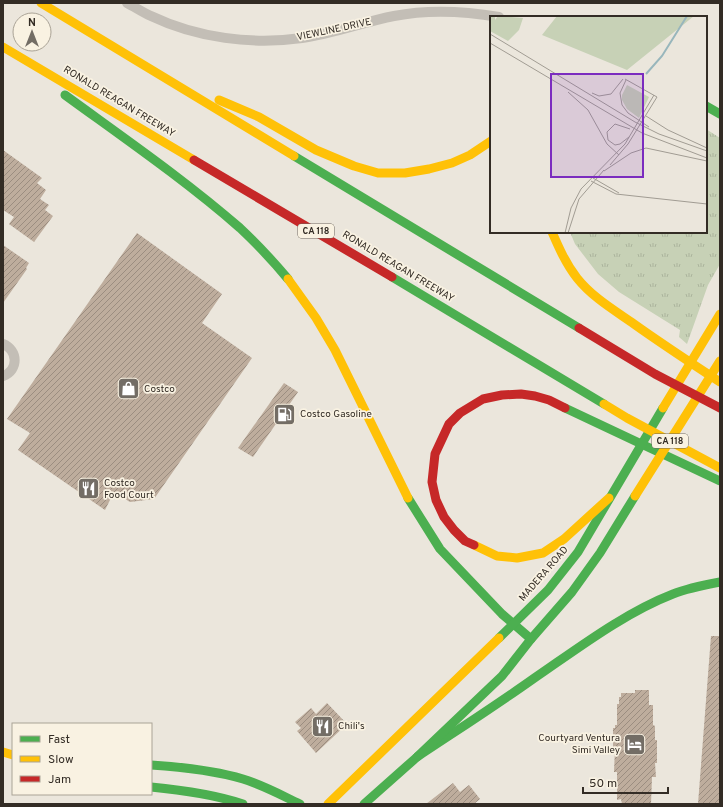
<svg xmlns="http://www.w3.org/2000/svg" width="723" height="807" viewBox="0 0 723 807" font-family="Overpass,sans-serif">
	<defs>
		<pattern id="grass-tufts" width="24" height="20" patternUnits="userSpaceOnUse"><rect width="24" height="20" fill="#c7d1b6"/><path d="M3 7l-1-3M5 7V3M7 7l1-3M15 17l-1-3M17 17v-4M19 17l1-3" fill="none" stroke="#abb49c"/></pattern>
		<pattern id="building-hatch" width="6" height="6" patternUnits="userSpaceOnUse"><rect width="6" height="6" fill="#bead9d"/><path d="M-1 1l2-2M0 6l6-6M5 7l2-2" fill="none" stroke="#9b8d80"/></pattern>
	</defs>
	<rect width="100%" height="100%" fill="#ebe6dc"/>
	<polygon fill="url(#grass-tufts)" points="706,129 720,138 720,264 708,285 687,344 679,337 680,330 619,292 598,274 575,244 570,232 706,232"/>
	<g fill="url(#building-hatch)">
		<polygon points="3,150 42,178 37,183 46,190 40,199 49,205 45,210 53,216 34,242 9,224 14,217 3,210"/>
		<polygon points="137,233 222,294 202,323 252,358 154,499 130,502 114,492 105,510 18,450 30,433 7,419"/>
		<polygon points="3,245 29,263 26,268 27,269 3,303"/>
		<polygon points="284,383 298,392 253,457 238,448"/>
		<polygon points="711,636 720,636 720,804 698,804"/>
		<polygon points="635,690 649,690 649,705 653,705 653,725 655,726 655,740 657,740 657,763 655,763 656,777 652,777 651,804 622,804 621,799 617,800 617,772 614,772 615,748 613,748 613,728 615,728 615,725 617,725 617,704 619,704 619,697 621,697 621,693 635,693"/>
		<polygon points="327,703 347,724 316,753 297,731 301,728 295,722 311,708 316,714"/>
		<polygon points="453,783 460,792 469,785 480,799 474,804 426,804"/>
	</g>
	<g fill="none" stroke-linecap="round" stroke-linejoin="round">
		<g stroke="#c3beb6" stroke-width="10">
			<path d="M 127,3 C 135,7 142,12 151,16 C 197,38 252,45 302,38 C 333,34 363,22 394,16 C 429,9 464,11 499,17"/>
			<path d="M 3,344 C 18,350 19,370 3,376"/>
		</g>
		<g stroke="#4caf50" stroke-width="9">
			<path d="M 65,95 C 124,138 185,180 240,228 C 257,244 273,261 288,279"/>
			<polyline points="706,106 720,114"/>
			<polyline points="294,156 579,328"/>
			<polyline points="392,277 604,404"/>
			<polyline points="565,408 720,481"/>
			<polyline points="408,498 440,549 502,614 531,639"/>
			<polyline points="499,638 548,590 578,552 663,408"/>
			<path d="M 417,757 C 456,731 495,706 533,679 C 577,649 624,613 673,594 C 688,588 704,585 720,582"/>
			<path d="M 151,765 C 182,767 213,770 243,779 C 263,785 281,795 300,804"/>
			<path d="M 151,787 C 182,790 213,794 243,804"/>
			<polyline points="364,804 417,757 502,676 531,639 572,592 600,553 635,496"/>
		</g>
		<g stroke="#ffc107" stroke-width="9">
			<polyline points="41,3 294,156"/>
			<polyline points="3,47 194,160"/>
			<polyline points="219,100 259,117 316,150 354,166 378,173 405,173 429,169 452,163 470,155 491,141"/>
			<path d="M 552,232 C 559,248 566,264 577,278 C 592,297 614,310 634,324 C 662,344 691,363 720,382"/>
			<polyline points="288,279 316,318 335,350 408,498"/>
			<polyline points="604,404 627,418 720,468"/>
			<polyline points="663,408 720,314"/>
			<polyline points="635,496 720,361"/>
			<polyline points="474,545 497,556 517,558 543,553 564,539 609,498"/>
			<polyline points="3,752 13,755"/>
			<polyline points="328,804 499,638"/>
		</g>
		<g stroke="#c62828" stroke-width="9">
			<polyline points="194,160 392,277"/>
			<polyline points="579,328 655,374 720,408"/>
			<polyline points="474,545 465,541 454,530 444,517 436,500 432,482 435,454 449,424 460,413 483,399 502,395 521,394 535,396 549,400 565,408"/>
		</g>
	</g>
	<defs>
		<symbol id="shop-square" viewBox="-11 -11 22 22"><rect x="-9" y="-9" width="18" height="18" rx="4" fill="#736d65" stroke="#f9f2e2"/><path d="M-5-2.5h2.3a2.7 3.5 0 0 1 5.4 0H5L5.5 6h-11ZM-1.5-2.5h3a1.5 2.3 0 0 0-3 0Z" fill="#fff"/></symbol>
		<symbol id="fuel-square" viewBox="-11 -11 22 22"><rect x="-9" y="-9" width="18" height="18" rx="4" fill="#736d65" stroke="#f9f2e2"/><path d="M-5.5-6h7V0h2V4h1.3V-2.5L3-4.5l.8-.8L6-3V5H2.5V1h-1V6h-7ZM-4.2-4.7v3.2H.2V-4.7Z" fill="#fff"/></symbol>
		<symbol id="restaurant-square" viewBox="-11 -11 22 22"><rect x="-9" y="-9" width="18" height="18" rx="4" fill="#736d65" stroke="#f9f2e2"/><path d="M-5-6h1v4h1v-4h1v4h1v-4h1v5L-1.5 .5V6h-2V.5L-5-1ZM5-6V6H3V1.5H1.5Q1.5-4 5-6Z" fill="#fff"/></symbol>
		<symbol id="hotel-square" viewBox="-11 -11 22 22"><rect x="-9" y="-9" width="18" height="18" rx="4" fill="#736d65" stroke="#f9f2e2"/><path d="M-6-4.5h1.5V1H6V5H4.5V3h-9V5H-6ZM-4 0a1.8 1.8 0 1 1 3.6 0ZM.5 0V-2.5h3Q6-2.5 6 0Z" fill="#fff"/></symbol>
	</defs>
	<g fill-rule="evenodd">
		<use href="#shop-square" x="116" y="376" width="25" height="25"/>
		<use href="#fuel-square" x="272" y="402" width="25" height="25"/>
		<use href="#restaurant-square" x="76" y="476" width="25" height="25"/>
		<use href="#restaurant-square" x="310" y="714" width="25" height="25"/>
		<use href="#hotel-square" x="622" y="732" width="25" height="25"/>
	</g>
	<g text-anchor="middle" dominant-baseline="central" stroke-width="3.5" stroke-linejoin="round" paint-order="stroke">
		<g fill="#f9f2e2" stroke="#6e675e" stroke-width="1">
			<rect x="298" y="224" width="36" height="14" rx="3"/>
			<rect x="652" y="434" width="36" height="14" rx="3"/>
		</g>
		<g font-size="9" font-weight="bold" fill="#332c25">
			<text x="316" y="231">CA 118</text>
			<text x="670" y="441">CA 118</text>
		</g>
		<g font-size="10" fill="#332c25" stroke="#f9f2e2">
			<text transform="translate(334 30) rotate(-12)">VIEWLINE DRIVE</text>
			<text transform="translate(119 102) rotate(31)">RONALD REAGAN FREEWAY</text>
			<text transform="translate(398 267) rotate(31)">RONALD REAGAN FREEWAY</text>
			<text transform="translate(544 574) rotate(-49)">MADERA ROAD</text>
		</g>
		<g font-size="10" fill="#332c25" stroke="#f9f2e2" text-anchor="start">
			<text x="144" y="389">Costco</text>
			<text x="300" y="414">Costco Gasoline</text>
			<text x="104" y="483">Costco<tspan x="104" dy="12">Food Court</tspan></text>
			<text x="338" y="726">Chili's</text>
			<text x="620" y="738" text-anchor="end">Courtyard Ventura<tspan x="620" dy="12">Simi Valley</tspan></text>
		</g>
	</g>
	<g transform="translate(490 16)">
		<rect width="217" height="217" fill="#ebe6dc"/>
		<path d="M 0,0 L 5,0 L 5,4 L 8,0 L 33,2 L 29,14 L 18,25 L 0,15 ZM 67,0 L 204,0 L 137,54 L 52,19 ZM 137,69 L 159,81 L 149,102 L 137,93 L 132,84 L 132,79 Z" fill="#c7d1b6"/>
		<path fill="none" stroke="#98b6bc" stroke-width="2" d="M 156,58 L 172,40 L 197,0"/>
		<path fill="none" stroke="#a19c93" stroke-width="1" d="M 0,18 L 145,106 L 169,118 L 217,135M 0,27 L 152,117 L 217,142M 136,64 L 130,77 L 132,89 L 138,97 L 159,111M 78,76 L 98,94 L 117,128 L 129,139M 102,77 L 109,80 L 121,78 L 133,63M 156,100 L 178,114 L 217,132M 139,121 L 130,128 L 125,129 L 118,124 L 117,116 L 125,108 L 140,113M 120,149 L 138,128 L 167,81 L 135,63M 114,155 L 141,137 L 156,132 L 217,145M 103,162 L 129,177M 101,165 L 126,178 L 217,188M 75,217 L 81,192 L 91,173 L 135,128 L 164,79M 78,217 L 89,183 L 114,154"/>
		<path fill="#7b2cbf" fill-opacity="0.15" stroke="#7b2cbf" stroke-width="2" d="M 61,58 L 153,58 L 153,161 L 61,161 Z"/>
		<rect width="217" height="217" fill="none" stroke="#332c25" stroke-width="2"/>
	</g>
	<rect width="723" height="807" fill="none" stroke="#332c25" stroke-width="8"/>
	<rect x="12" y="723" width="140" height="72" fill="#f9f2e2" stroke="#aaa396"/>
	<rect x="20" y="736" width="20" height="6" fill="#4caf50" stroke="#aaa396"/>
	<text x="48" y="743" font-size="12" fill="#332c25">Fast</text>
	<rect x="20" y="756" width="20" height="6" fill="#ffc107" stroke="#aaa396"/>
	<text x="48" y="763" font-size="12" fill="#332c25">Slow</text>
	<rect x="20" y="776" width="20" height="6" fill="#c62828" stroke="#aaa396"/>
	<text x="48" y="783" font-size="12" fill="#332c25">Jam</text>
	<g transform="translate(32 32)"><circle r="19" fill="#f9f2e2" stroke="#aaa396"/>
	<path d="M0-3L7 15L0 10L-7 15Z" fill="#736d65"/>
	<text y="-6" font-size="11" font-weight="bold" text-anchor="middle" fill="#332c25">N</text>
	</g>
	<path d="M583 787v6h85v-6" fill="none" stroke="#332c25" stroke-width="2"/>
	<text x="589" y="787" font-size="12" fill="#332c25" stroke="#f9f2e2" stroke-width="3" paint-order="stroke">50 m</text>
</svg>
